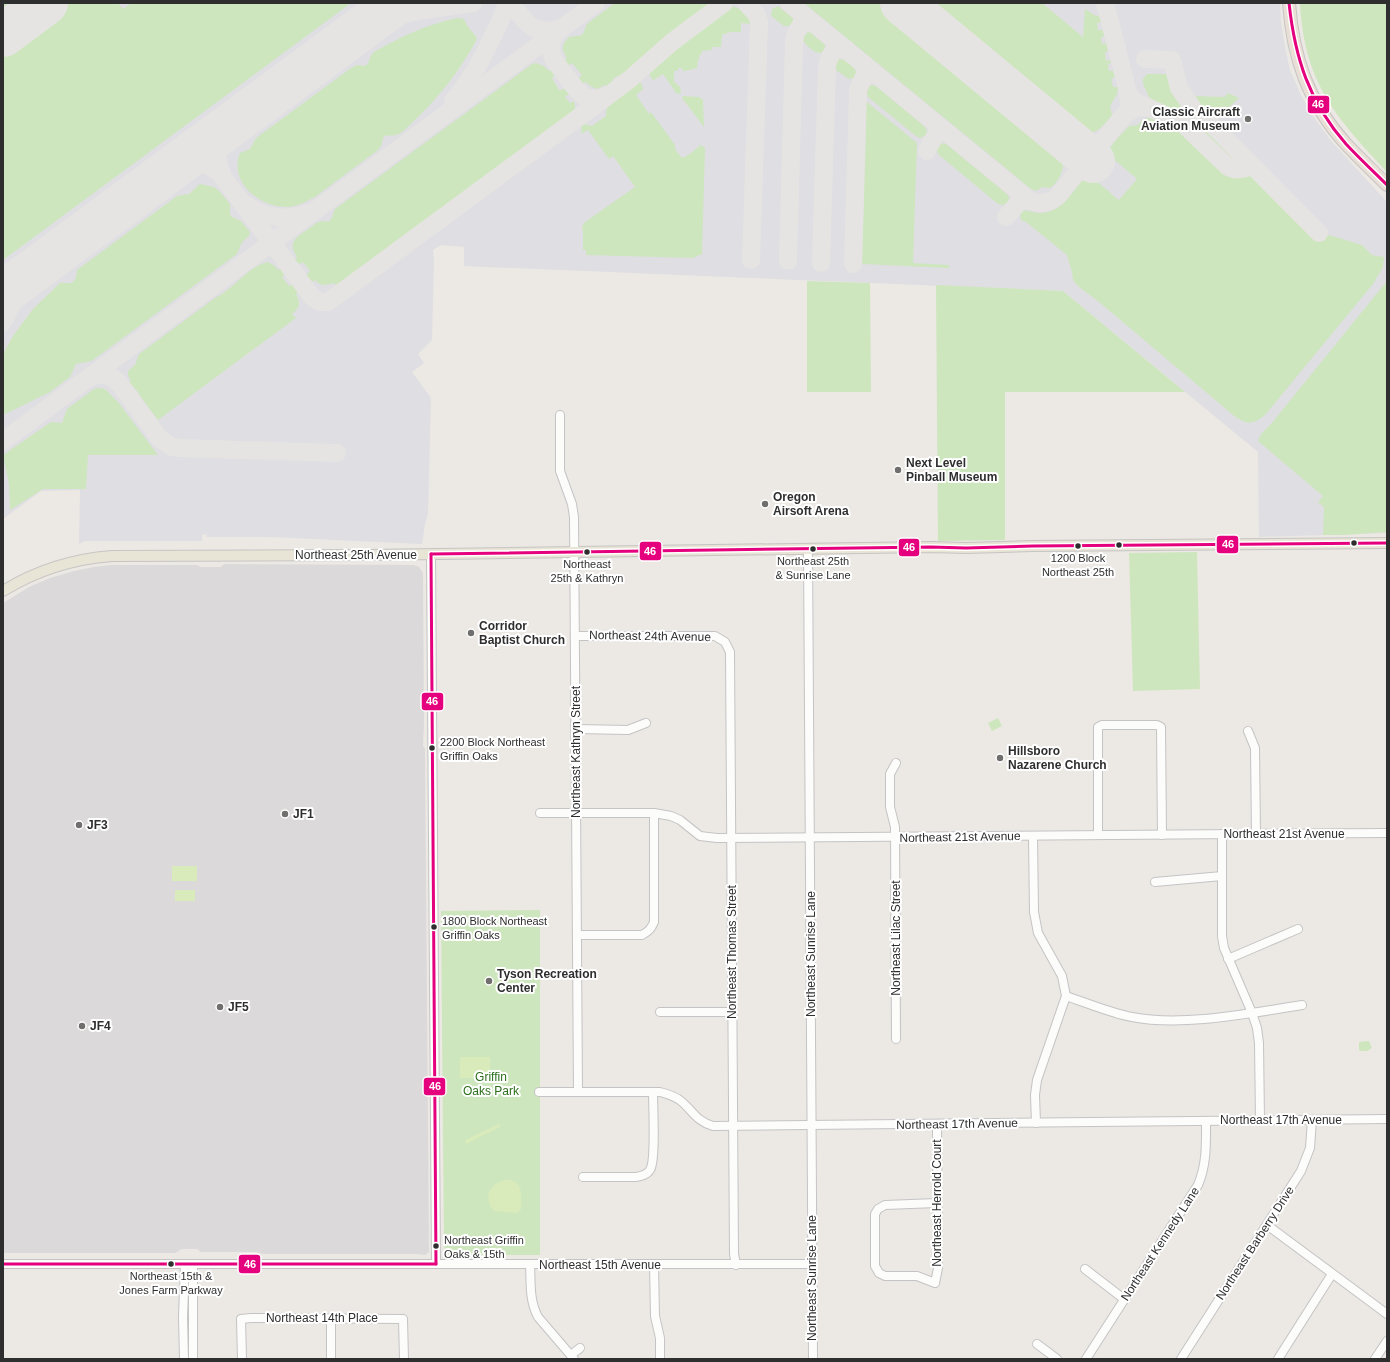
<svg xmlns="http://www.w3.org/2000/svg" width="1390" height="1362" viewBox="0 0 1390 1362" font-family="Arial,sans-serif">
	<rect width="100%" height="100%" fill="#ece8e4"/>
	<polygon fill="#dcd9db" points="224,564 414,565 419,567 423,573 424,723 423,745 425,749 429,1252 425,1255 416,1254 264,1254 256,1252 201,1252 197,1249 182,1249 175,1253 3,1253 3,603 29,587 50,578 74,571 94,567 112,565 197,565 201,567 221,567"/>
	<polygon fill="#dfdee2" points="3,3 1280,3 1281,23 1285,47 1290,70 1301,95 1312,115 1332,142 1387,202 1387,533 1259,537 1258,452 1063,291 464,266 464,247 441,245 433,250 434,259 432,340 418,354 424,363 412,372 431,398 428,514 425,524 422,544 270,537 207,537 206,534 202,535 202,541 85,541 79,544 80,490 41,491 3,519"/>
	<g fill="#cee6be">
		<polygon points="3,3 22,3 3,17"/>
		<polygon points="68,3 118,3 123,9 131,3 351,3 3,260 3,51"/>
		<path d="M 615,3 L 714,3 L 660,43 L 621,79 L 620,80 L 617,76 L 613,79 L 614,84 L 607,89 L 605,85 L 597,89 L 590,86 L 586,82 L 582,84 L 578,79 L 582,75 L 573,64 L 572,63 L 568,66 L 564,61 L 567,58 C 561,49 561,45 569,37 L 582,35 C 585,31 585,26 588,23 Z"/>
		<path d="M 804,3 L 879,3 L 1012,113 L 1051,148 C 1053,164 1061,155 1063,164 C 1064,171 1055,188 1048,188 C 1046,188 1044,187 1042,187 L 1036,191 L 1031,189 Z"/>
		<path d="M 925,3 L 1042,3 L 1083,37 L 1085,9 L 1096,16 L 1100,15 L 1102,22 L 1097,23 L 1098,30 L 1104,30 L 1105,36 L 1101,37 L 1102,44 L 1107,43 L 1108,51 L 1105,52 L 1106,61 L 1111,60 L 1111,63 L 1108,64 L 1109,71 L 1114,71 L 1115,77 L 1111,79 L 1113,87 L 1118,87 L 1117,94 L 1110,106 L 1112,115 C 1105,123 1096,138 1084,130 L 1081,124 L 1069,123 Z"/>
		<path d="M 1300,3 L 1387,3 L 1387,172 C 1335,117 1304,82 1300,3 Z"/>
		<path d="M 730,6 C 740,8 754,12 752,24 L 741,23 L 741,32 L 730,32 L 722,35 L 721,47 L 713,47 L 711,50 L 702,51 L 698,60 L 697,68 L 685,71 L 682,70 L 682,68 L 678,68 L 678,71 L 674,71 L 674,83 L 677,83 L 677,86 L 680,86 L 681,93 L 677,94 L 663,74 L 654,80 C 650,78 649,74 649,69 L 678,44 Z"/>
		<polygon points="778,6 793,18 793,22 789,26 784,26 771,16 772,9"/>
		<path d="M 457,18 C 467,18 464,22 469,28 C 472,33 475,33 477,39 C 460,71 438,98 413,122 C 408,126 403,133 396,135 C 392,136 388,135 384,136 L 381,146 L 378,150 L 315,197 C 307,201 298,206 289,207 C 261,209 228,182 240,153 L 250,149 L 256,138 L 351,68 L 357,65 L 365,66 C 371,62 369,56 374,52 C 402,36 426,25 457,18 Z"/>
		<path d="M 810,32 L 825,45 L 825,49 C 818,59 809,47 803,41 L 804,35 L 807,33 Z"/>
		<path d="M 839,59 C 846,59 854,67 856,72 L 854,78 L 849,79 L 836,70 L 835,64 Z"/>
		<path d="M 536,63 L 544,66 L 549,71 L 552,69 L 555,75 L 552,78 L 559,90 L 561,90 L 566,88 L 570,93 L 565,97 L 570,103 L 574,101 C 576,107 575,111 572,116 L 339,285 L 337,286 L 334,283 C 326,285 321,287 315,280 L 311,283 L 306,275 L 310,271 L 304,263 L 301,263 L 298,265 L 294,259 L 297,257 C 287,242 296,238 308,229 C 311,227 315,223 319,222 C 323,220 327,223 331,220 L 335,209 L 532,64 Z"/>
		<polygon points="1147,74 1169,74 1174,91 1189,111 1189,113 1178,114 1159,106 1155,101 1149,97 1143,84 1143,79"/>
		<path d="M 636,82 L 641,83 L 643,89 L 636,95 L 649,114 L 651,112 L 675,145 L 675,149 L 682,158 C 689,156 694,150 701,145 L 705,148 L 702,254 L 693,258 L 586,255 L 586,250 L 583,250 L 583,231 L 582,226 L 585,222 L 635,187 L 613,156 L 609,159 L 588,130 L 581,134 L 582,125 L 584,124 L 592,126 L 606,116 C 605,100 625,91 636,82 Z"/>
		<polygon points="872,85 876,86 925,127 927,131 926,135 920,138 916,136 868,97 866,90 869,86"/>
		<path d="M 1228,93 L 1239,98 L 1228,108 L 1224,106 L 1213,115 C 1201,115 1195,104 1189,95 L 1190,94 L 1191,96 L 1225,97 Z"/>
		<polygon points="683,96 699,97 703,100 704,127 682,98"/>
		<polygon points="864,102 867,102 917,143 913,263 949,265 949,268 862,264 866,115 862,113 862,105"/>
		<path d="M 1155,117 L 1167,120 L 1182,127 L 1222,169 C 1233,174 1243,172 1253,176 L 1292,218 L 1307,232 L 1316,237 L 1329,235 L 1362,245 L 1372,255 L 1384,257 L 1383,267 L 1373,284 L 1265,415 C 1252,426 1245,424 1233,415 L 1099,302 L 1079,287 L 1073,280 L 1072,272 L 1067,255 L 1026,222 L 1021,220 L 1020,216 L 1022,211 C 1028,209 1033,213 1040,213 C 1061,213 1072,193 1083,179 C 1094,174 1110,194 1119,200 L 1137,179 L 1110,156 L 1109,149 L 1115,141 L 1129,126 L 1138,125 C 1143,118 1146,118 1155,117 Z"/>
		<polygon points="1197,124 1203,126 1207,129 1243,165 1234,165 1226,162 1190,125"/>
		<polygon points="940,143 946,144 1007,194 1009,197 1008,202 1004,205 998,204 939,155 936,149"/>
		<path d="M 200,184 L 214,187 L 220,192 L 230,204 L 230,214 L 232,217 L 241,221 L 250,232 L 249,236 L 242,242 L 237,254 L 93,360 C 87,363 82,362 76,364 L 70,377 L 50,392 L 3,415 L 3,354 L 13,336 L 33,309 L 60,283 L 72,283 L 76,278 L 77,270 L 177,196 L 189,194 Z"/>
		<path d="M 268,262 L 275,266 L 278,270 L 282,268 L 286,273 L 282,277 L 289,286 L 294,284 L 299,291 L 296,294 C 301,304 300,307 292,314 L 296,318 L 158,420 L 140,396 L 139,393 L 129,382 L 131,380 L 128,376 L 128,371 L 135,365 L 139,354 L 215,298 C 233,290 248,266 268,262 Z"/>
		<polygon points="807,281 870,283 871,392 807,392"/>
		<polygon points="1387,281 1387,532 1345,535 1323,535 1324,507 1318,502 1323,496 1258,441 1261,434 1271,424"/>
		<polygon points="936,285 1063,291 1185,392 1005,392 1005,540 938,541"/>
		<polygon points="99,388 105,389 118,402 158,455 88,455 86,489 43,489 10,510 9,484 3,455 51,422 62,423 67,409 94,389"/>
		<polygon points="1197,552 1200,689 1133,691 1129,553"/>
		<polygon points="998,718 1002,726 992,731 988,723"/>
		<polygon points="540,910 540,1255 457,1255 453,1257 446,1253 444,1246 441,911"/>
		<polygon points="1369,1041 1372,1048 1367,1051 1360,1051 1359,1049 1359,1042"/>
	</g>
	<g fill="#d9eabb">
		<rect x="172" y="866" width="25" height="15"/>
		<rect x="175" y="890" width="20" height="11"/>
		<rect x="460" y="1057" width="30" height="21"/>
		<polygon points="499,1124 500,1127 466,1144 465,1140"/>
		<path d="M 509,1180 C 524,1182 521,1197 521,1209 L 517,1213 L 494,1211 C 481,1197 492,1180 509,1180 Z"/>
	</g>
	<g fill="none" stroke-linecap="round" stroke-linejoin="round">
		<g stroke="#e6e4e2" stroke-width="18">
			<path d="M 507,3 C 517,8 520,16 527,23 C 537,32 552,33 563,27"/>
			<polyline points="746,3 757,15 759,22 751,260"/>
			<path d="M 789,3 L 1029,200 C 1039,205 1048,204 1057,197 L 1125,114 L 1136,108 L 1147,107"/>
			<polyline points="1105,3 1128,92 1129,103"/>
			<polyline points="372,21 424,10 473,3"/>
			<path d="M 558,31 C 550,40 549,49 554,60 C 559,67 564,73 569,80 C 581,96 588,105 608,95"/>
			<polyline points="1145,59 1172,60 1179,88 1199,117"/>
			<path d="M 1128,92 L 1130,96 L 1136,102 L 1181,122 L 1228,167 C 1236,171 1243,170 1251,166"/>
			<path d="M 453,101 C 478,72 493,37 508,3"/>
			<path d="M 1175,119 C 1186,121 1196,114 1207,120 L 1319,233"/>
			<path d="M 221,132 C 217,148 215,161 223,176"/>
			<path d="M 927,151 C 929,141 943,133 935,123"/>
			<polyline points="181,162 204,163 219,172 313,298 320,302 328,302 609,95 630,79 672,42 724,3"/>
			<path d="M 247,205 C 264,218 287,221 307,213"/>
			<polyline points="1006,217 1020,201 1029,200"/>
			<polyline points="788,261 794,42 796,33 803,21 802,14"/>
			<path d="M 821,263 L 827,66 C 829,55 835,46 846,49"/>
			<path d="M 853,264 L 858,91 C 860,80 870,74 864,64"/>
			<polyline points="3,322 26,276"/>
			<polyline points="88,378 99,374 105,375 113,378 119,383 160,439 172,447 181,448 337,453"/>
			<polyline points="3,441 596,3"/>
		</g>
		<g stroke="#e6e4e2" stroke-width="44">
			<polyline points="902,3 1093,161"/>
			<polyline points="3,35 46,3"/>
			<polyline points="3,293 396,3"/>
		</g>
		<defs>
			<g id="minor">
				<polyline points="560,415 560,471 572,504 574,517 578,1092"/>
				<polyline points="808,549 813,1359"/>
				<polyline points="431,554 436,1264"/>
				<polyline points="575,636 715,636 725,642 730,652 734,1254 736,1265"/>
				<polyline points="576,729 628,730 646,723"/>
				<polyline points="1248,731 1255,748 1256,834"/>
				<polyline points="896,763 890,774 890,807 895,827 896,1039"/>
				<polyline points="540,813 654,813 671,816 680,820 700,836 717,838 1387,833"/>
				<polyline points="1222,834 1222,936 1224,948 1252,1013 1257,1028 1259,1043 1260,1120"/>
				<polyline points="1098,835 1098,727 1102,725 1157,725 1161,727 1162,835"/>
				<polyline points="1033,836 1034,912 1038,933 1062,976 1066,996 1037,1080 1035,1095 1036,1123"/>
				<polyline points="1155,882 1222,876"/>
				<path d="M 577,935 L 642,935 C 649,931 651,929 654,922 L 654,813"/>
				<polyline points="1228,959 1298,929"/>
				<path d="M 1066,996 C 1087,1003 1110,1013 1132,1017 C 1183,1027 1250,1013 1302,1005"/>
				<polyline points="660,1012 733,1012"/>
				<path d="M 539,1092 L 660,1092 C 667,1094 675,1096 681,1101 C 693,1111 696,1121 713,1126 L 1387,1119"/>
				<polyline points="937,1124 938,1268 935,1283 917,1276 885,1276 879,1273 875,1266 875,1214 878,1209 885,1205 937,1203"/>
				<path d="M 583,1177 L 636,1177 C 641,1176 647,1175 650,1170 C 656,1161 653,1106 653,1092"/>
				<polyline points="1267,1225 1387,1314"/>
				<polyline points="3,1264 812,1264"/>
				<path d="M 530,1264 C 531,1283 529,1300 538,1317 L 574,1359"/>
				<polyline points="654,1265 655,1316 660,1338 660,1359"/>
				<polyline points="1085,1269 1124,1299"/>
				<polyline points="331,1318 331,1359"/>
				<polyline points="1037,1344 1057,1359"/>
				<polyline points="571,1355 580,1348"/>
				<polyline points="184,1359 183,1317 185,1264"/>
				<polyline points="193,1359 193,1264"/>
				<polyline points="242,1359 241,1319 251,1318 403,1319 404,1359"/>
				<path d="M 1086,1359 L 1198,1185 C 1207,1164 1206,1143 1206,1121"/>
				<polyline points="1181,1359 1301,1171 1310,1148 1312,1120"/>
				<polyline points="1278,1359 1332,1274"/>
				<polyline points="1375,1359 1387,1341"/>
			</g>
			<path id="major" d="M 3,591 C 37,570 72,559 112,556 L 367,555 L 931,547 L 966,548 L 1033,546 L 1387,543"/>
			<path id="highway" d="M 1289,3 C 1293,58 1308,102 1346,144 C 1359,158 1373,171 1387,185"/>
		</defs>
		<use href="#minor" stroke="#c5c4c5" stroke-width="10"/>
		<use href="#major" stroke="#c6c5c4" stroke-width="12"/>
		<use href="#highway" stroke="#c6c5c4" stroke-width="14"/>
		<use href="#minor" stroke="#fcfcfb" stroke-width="8"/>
		<use href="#major" stroke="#e8e4d6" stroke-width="10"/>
		<use href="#highway" stroke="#eadfd6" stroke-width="12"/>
		<defs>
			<g id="bus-1">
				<path d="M 1289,3 C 1295,58 1309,102 1346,144 C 1359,158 1373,171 1387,185"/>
				<polyline points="431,554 931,547 966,548 1033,546 1387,543"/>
				<polyline points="431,554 436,1264"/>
				<polyline points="3,1264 436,1264"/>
			</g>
		</defs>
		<use href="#bus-1" stroke="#fff" stroke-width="6"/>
		<use href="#bus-1" stroke="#e5007d" stroke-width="3"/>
	</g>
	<g fill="#706f6e" stroke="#fff" stroke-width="1.5">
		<circle cx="1248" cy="119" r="4"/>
		<circle cx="898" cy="470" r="4"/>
		<circle cx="765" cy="504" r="4"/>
		<circle cx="471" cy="633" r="4"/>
		<circle cx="1000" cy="758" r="4"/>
		<circle cx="285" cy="814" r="4"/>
		<circle cx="79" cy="825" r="4"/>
		<circle cx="489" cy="981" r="4"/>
		<circle cx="220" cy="1007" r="4"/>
		<circle cx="82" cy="1026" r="4"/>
	</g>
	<g fill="#2e2e2e" stroke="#fff" stroke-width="1.5">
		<circle cx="1354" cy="543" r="3.5"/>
		<circle cx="1119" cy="545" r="3.5"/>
		<circle cx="1078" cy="546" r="3.5"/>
		<circle cx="813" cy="549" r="3.5"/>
		<circle cx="587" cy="552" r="3.5"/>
		<circle cx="432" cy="748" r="3.5"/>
		<circle cx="434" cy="927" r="3.5"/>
		<circle cx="436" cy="1246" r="3.5"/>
		<circle cx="171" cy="1264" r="3.5"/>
	</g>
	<g text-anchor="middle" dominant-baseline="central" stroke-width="4" stroke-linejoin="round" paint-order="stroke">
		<g font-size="11" fill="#2e2e2e" stroke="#fff">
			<text x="1078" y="558">1200 Block<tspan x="1078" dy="14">Northeast 25th</tspan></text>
			<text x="813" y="561">Northeast 25th<tspan x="813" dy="14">&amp; Sunrise Lane</tspan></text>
			<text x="587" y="564">Northeast<tspan x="587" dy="14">25th &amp; Kathryn</tspan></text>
			<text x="440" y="742" text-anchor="start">2200 Block Northeast<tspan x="440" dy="14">Griffin Oaks</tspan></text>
			<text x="442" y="921" text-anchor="start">1800 Block Northeast<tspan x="442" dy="14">Griffin Oaks</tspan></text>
			<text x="444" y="1240" text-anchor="start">Northeast Griffin<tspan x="444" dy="14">Oaks &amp; 15th</tspan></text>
			<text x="171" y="1276">Northeast 15th &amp;<tspan x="171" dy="14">Jones Farm Parkway</tspan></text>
		</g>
		<g font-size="12" font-weight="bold" fill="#2e2e2e" stroke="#fff" text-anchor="start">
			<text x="1240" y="112" text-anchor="end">Classic Aircraft<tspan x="1240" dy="14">Aviation Museum</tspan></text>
			<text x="906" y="463">Next Level<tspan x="906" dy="14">Pinball Museum</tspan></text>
			<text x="773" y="497">Oregon<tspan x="773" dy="14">Airsoft Arena</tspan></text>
			<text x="479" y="626">Corridor<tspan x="479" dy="14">Baptist Church</tspan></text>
			<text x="1008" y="751">Hillsboro<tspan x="1008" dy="14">Nazarene Church</tspan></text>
			<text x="293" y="814">JF1</text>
			<text x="87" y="825">JF3</text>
			<text x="497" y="974">Tyson Recreation<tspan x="497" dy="14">Center</tspan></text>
			<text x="228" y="1007">JF5</text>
			<text x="90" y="1026">JF4</text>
		</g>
		<g font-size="12" fill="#2e2e2e" stroke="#fff">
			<text x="356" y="555">Northeast 25th Avenue</text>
			<text transform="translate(650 636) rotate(1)">Northeast 24th Avenue</text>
			<text transform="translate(576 752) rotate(-90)">Northeast Kathryn Street</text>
			<text x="1284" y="834">Northeast 21st Avenue</text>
			<text transform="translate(960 837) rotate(-1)">Northeast 21st Avenue</text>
			<text transform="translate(896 938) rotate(-90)">Northeast Lilac Street</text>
			<text transform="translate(732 952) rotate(-90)">Northeast Thomas Street</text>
			<text transform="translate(811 954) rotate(-90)">Northeast Sunrise Lane</text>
			<text x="1281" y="1120">Northeast 17th Avenue</text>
			<text transform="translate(957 1124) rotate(-1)">Northeast 17th Avenue</text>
			<text transform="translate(937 1203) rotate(-90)">Northeast Herrold Court</text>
			<text transform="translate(1255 1243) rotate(-57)">Northeast Barberry Drive</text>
			<text transform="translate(1160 1244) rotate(-57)">Northeast Kennedy Lane</text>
			<text x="600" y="1265">Northeast 15th Avenue</text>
			<text transform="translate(812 1278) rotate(-90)">Northeast Sunrise Lane</text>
			<text x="322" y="1318">Northeast 14th Place</text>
		</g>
		<g font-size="12" fill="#2c6e1b" stroke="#fff">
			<text x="491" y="1077">Griffin<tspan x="491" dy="14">Oaks Park</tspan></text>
		</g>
	</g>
	<g stroke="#fff" stroke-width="1.5">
		<rect x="1307" y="95" width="23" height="19" rx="4" fill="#e5007d"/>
		<rect x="1216" y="535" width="23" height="19" rx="4" fill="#e5007d"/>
		<rect x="898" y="538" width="22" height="19" rx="4" fill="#e5007d"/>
		<rect x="639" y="541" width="23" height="20" rx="4" fill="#e5007d"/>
		<rect x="421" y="692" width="23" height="19" rx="4" fill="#e5007d"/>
		<rect x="423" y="1077" width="23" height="19" rx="4" fill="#e5007d"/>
		<rect x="238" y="1254" width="23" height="20" rx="4" fill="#e5007d"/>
	</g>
	<g font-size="11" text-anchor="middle" font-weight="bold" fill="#fff">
		<text x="1318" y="108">46</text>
		<text x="1228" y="548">46</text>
		<text x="909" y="551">46</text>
		<text x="650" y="555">46</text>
		<text x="432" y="705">46</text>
		<text x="435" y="1090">46</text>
		<text x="250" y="1268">46</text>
	</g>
	<rect width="1390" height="1362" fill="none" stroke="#2e2e2e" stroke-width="8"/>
</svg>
